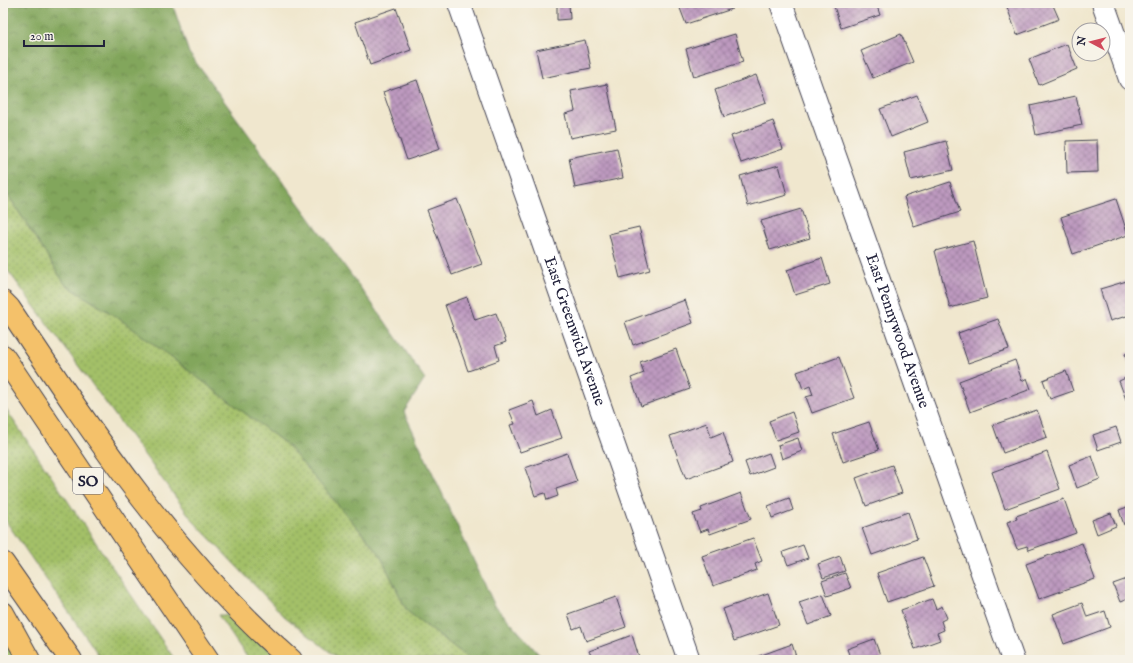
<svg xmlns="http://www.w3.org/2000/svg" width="1133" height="663" viewBox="0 0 1133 663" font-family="'IM FELL English',serif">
	<defs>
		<pattern id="green-dots" width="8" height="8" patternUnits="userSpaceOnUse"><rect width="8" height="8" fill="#a3c068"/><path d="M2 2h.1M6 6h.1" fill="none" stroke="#849c57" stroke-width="1.8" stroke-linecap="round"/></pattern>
		<pattern id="forest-crowns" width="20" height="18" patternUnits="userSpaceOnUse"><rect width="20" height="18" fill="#82a65c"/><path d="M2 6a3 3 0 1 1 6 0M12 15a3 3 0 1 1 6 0" fill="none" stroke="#6a874d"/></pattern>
		<pattern id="building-cross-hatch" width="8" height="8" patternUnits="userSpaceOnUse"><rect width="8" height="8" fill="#bd9abf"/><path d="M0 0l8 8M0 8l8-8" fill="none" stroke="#997d9c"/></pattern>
	</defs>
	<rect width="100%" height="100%" fill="#f7f3e8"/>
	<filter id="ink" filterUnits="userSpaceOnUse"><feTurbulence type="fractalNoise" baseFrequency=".025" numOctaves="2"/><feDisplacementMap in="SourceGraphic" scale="8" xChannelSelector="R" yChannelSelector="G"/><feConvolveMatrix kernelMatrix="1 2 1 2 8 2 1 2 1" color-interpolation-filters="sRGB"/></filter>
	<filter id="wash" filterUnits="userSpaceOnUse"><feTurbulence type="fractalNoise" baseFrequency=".012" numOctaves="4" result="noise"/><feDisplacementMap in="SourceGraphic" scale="16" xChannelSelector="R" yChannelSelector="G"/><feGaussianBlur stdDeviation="0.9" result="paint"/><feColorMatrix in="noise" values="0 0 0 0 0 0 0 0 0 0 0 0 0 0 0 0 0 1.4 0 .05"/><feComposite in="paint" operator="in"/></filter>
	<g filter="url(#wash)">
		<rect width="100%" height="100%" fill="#f0e7ce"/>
		<g fill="url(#green-dots)" stroke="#627152">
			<polygon points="3,187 65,284 124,322 286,444 379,553 407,611 470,659 480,660 340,660 284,616 194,522 3,264"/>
			<polygon points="3,405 175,660 102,660 3,517"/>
			<polygon points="218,615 232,615 282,660 249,660"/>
			<polygon points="3,625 21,660 3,660"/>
		</g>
		<polygon fill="url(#forest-crowns)" stroke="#52644c" points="3,3 172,3 189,53 384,320 425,379 404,412 494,604 544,660 470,659 407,611 379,553 286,444 124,322 65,284 3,187"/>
		<g id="blocks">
			<g fill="url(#building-cross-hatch)">
				<polygon points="329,3 343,3 330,7"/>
				<polygon points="557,3 569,3 570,19 557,20"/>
				<polygon points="678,3 730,3 732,9 686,24"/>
				<polygon points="833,3 876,3 880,15 841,28"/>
				<polygon points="1017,3 1052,3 1059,19 1017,35 1007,7"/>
				<polygon points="396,8 411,50 370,65 355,22"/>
				<polygon points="735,34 743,62 694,77 686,49"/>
				<polygon points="901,34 913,62 873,78 861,51"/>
				<polygon points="585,40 591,68 542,78 536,50"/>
				<polygon points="1067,44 1077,69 1039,85 1029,59"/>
				<polygon points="756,75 766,102 724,117 715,90"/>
				<polygon points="417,80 440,149 407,160 383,92"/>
				<polygon points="607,84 616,129 570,138 565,114 575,111 571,91"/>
				<polygon points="917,95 928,122 891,137 880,109"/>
				<polygon points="1076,96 1082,125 1036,135 1030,106"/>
				<polygon points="773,121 783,149 741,163 731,136"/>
				<polygon points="1097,140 1098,172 1067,173 1066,141"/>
				<polygon points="946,141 953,170 911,180 904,152"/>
				<polygon points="617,148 623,178 575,188 569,158"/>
				<polygon points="779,165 787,195 748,206 740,176"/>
				<polygon points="950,182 960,212 914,227 904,197"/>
				<polygon points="457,199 482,264 452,275 427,210"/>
				<polygon points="1116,199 1128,235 1073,254 1061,217"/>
				<polygon points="801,209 810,238 770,250 761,221"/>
				<polygon points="639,227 650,270 620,278 609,234"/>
				<polygon points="973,241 987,298 950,308 935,251"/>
				<polygon points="822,258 830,284 795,295 787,270"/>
				<polygon points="1130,280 1130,315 1110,321 1100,289"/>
				<polygon points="467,297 475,320 496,313 506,342 495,346 499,360 468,371 445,305"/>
				<polygon points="685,300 693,323 633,345 625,322"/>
				<polygon points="998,319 1009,349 968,363 958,333"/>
				<polygon points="676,349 690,389 641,406 631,378 644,373 640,362"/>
				<polygon points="1130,352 1130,367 1125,354"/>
				<polygon points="839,357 854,398 812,413 806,397 813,395 810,386 803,389 797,372"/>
				<polygon points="1015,360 1022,381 1027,378 1031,389 970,412 959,381"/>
				<polygon points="1066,371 1073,391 1050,399 1043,380"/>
				<polygon points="1130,376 1130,410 1119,381"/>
				<polygon points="533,401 538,416 552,410 562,438 520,452 510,425 515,424 509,410"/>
				<polygon points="1037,410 1047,437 1003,453 993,425"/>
				<polygon points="792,412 799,432 776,440 769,421"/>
				<polygon points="869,422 879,450 843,462 833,434"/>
				<polygon points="707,423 711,437 723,432 733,462 686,479 670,436"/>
				<polygon points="1116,427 1121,442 1098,450 1093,435"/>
				<polygon points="798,438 802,451 782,459 778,445"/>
				<polygon points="1047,452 1060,489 1005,509 992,472"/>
				<polygon points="567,453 577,482 556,489 558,496 547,500 545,493 535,496 525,468"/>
				<polygon points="769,453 774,467 750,476 745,462"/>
				<polygon points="1092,456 1100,479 1077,488 1069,465"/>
				<polygon points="892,465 902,493 866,506 856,478"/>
				<polygon points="741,493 751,519 710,534 708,529 700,532 693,514 702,511 701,508"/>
				<polygon points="789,498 793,510 772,518 768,506"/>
				<polygon points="1064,499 1076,533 1029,550 1027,546 1017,549 1007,522 1017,519 1016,516"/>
				<polygon points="1130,506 1130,523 1124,525 1119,510"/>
				<polygon points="908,512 917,539 872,555 862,528"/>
				<polygon points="1111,513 1116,526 1097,534 1092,520"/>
				<polygon points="753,538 762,561 755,564 757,570 713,586 702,556"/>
				<polygon points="1082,543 1095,579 1039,599 1026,564"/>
				<polygon points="803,545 808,558 788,565 783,552"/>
				<polygon points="840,556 845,571 823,578 818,564"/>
				<polygon points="923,557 934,586 887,602 877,573"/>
				<polygon points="845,573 851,588 827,596 822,581"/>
				<polygon points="1130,578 1130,598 1120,602 1113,584"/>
				<polygon points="768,593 779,625 734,641 723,609"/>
				<polygon points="823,594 831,616 808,625 799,602"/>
				<polygon points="616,597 626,627 586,641 581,626 573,629 568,614"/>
				<polygon points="932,599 936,609 942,606 947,618 941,621 944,630 937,633 940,640 915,649 901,610"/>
				<polygon points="1082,603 1087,617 1105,611 1110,627 1064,644 1053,614"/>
				<polygon points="632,635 640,660 593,660 589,651"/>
				<polygon points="874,639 882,660 851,660 847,649"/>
				<polygon points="792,644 797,660 748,660"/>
			</g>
		</g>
	</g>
	<g filter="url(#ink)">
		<use href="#blocks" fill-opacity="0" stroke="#414051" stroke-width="1"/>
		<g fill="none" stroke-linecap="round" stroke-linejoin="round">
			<defs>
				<g id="minor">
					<path id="s1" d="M 459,3 L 689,660"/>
					<path id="s2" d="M 781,3 L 1013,660"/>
					<polyline points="1103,3 1130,79"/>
				</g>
				<g id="motorway">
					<path d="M 3,302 L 9,308 C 93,434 176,560 291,660"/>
					<polyline points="3,356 208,660"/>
					<polyline points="3,563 71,660"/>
					<polyline points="3,613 29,660"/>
				</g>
			</defs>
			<use href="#minor" stroke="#414051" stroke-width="24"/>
			<use href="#motorway" stroke="#414051" stroke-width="24"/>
			<use href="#minor" stroke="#fff" stroke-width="22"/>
			<use href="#motorway" stroke="#f4c16a" stroke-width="22"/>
		</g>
	</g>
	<g text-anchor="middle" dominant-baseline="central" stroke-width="3" stroke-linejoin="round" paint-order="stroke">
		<rect fill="#f7f3e8" stroke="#62616f" stroke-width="1" x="73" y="468" width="30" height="26" rx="3"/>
		<g font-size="15" font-weight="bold" fill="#22223b">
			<text x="88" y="481">SO</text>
		</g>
		<g font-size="16" fill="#22223b" stroke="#f7f3e8">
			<text stroke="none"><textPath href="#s1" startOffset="348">East Greenwich Avenue</textPath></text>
			<text stroke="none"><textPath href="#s2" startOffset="348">East Pennywood Avenue</textPath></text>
		</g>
	</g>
	<rect width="1133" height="663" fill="none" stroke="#f7f3e8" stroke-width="16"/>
	<g transform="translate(1091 42) rotate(277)"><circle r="19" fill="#f7f3e8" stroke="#a29fa3"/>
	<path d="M0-3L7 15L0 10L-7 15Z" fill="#d1495b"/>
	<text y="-6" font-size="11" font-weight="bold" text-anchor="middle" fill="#22223b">N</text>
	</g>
	<path d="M24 40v6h80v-6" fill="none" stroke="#22223b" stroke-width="2"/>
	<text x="30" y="40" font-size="12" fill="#22223b" stroke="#f7f3e8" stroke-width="3" paint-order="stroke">20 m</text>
</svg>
